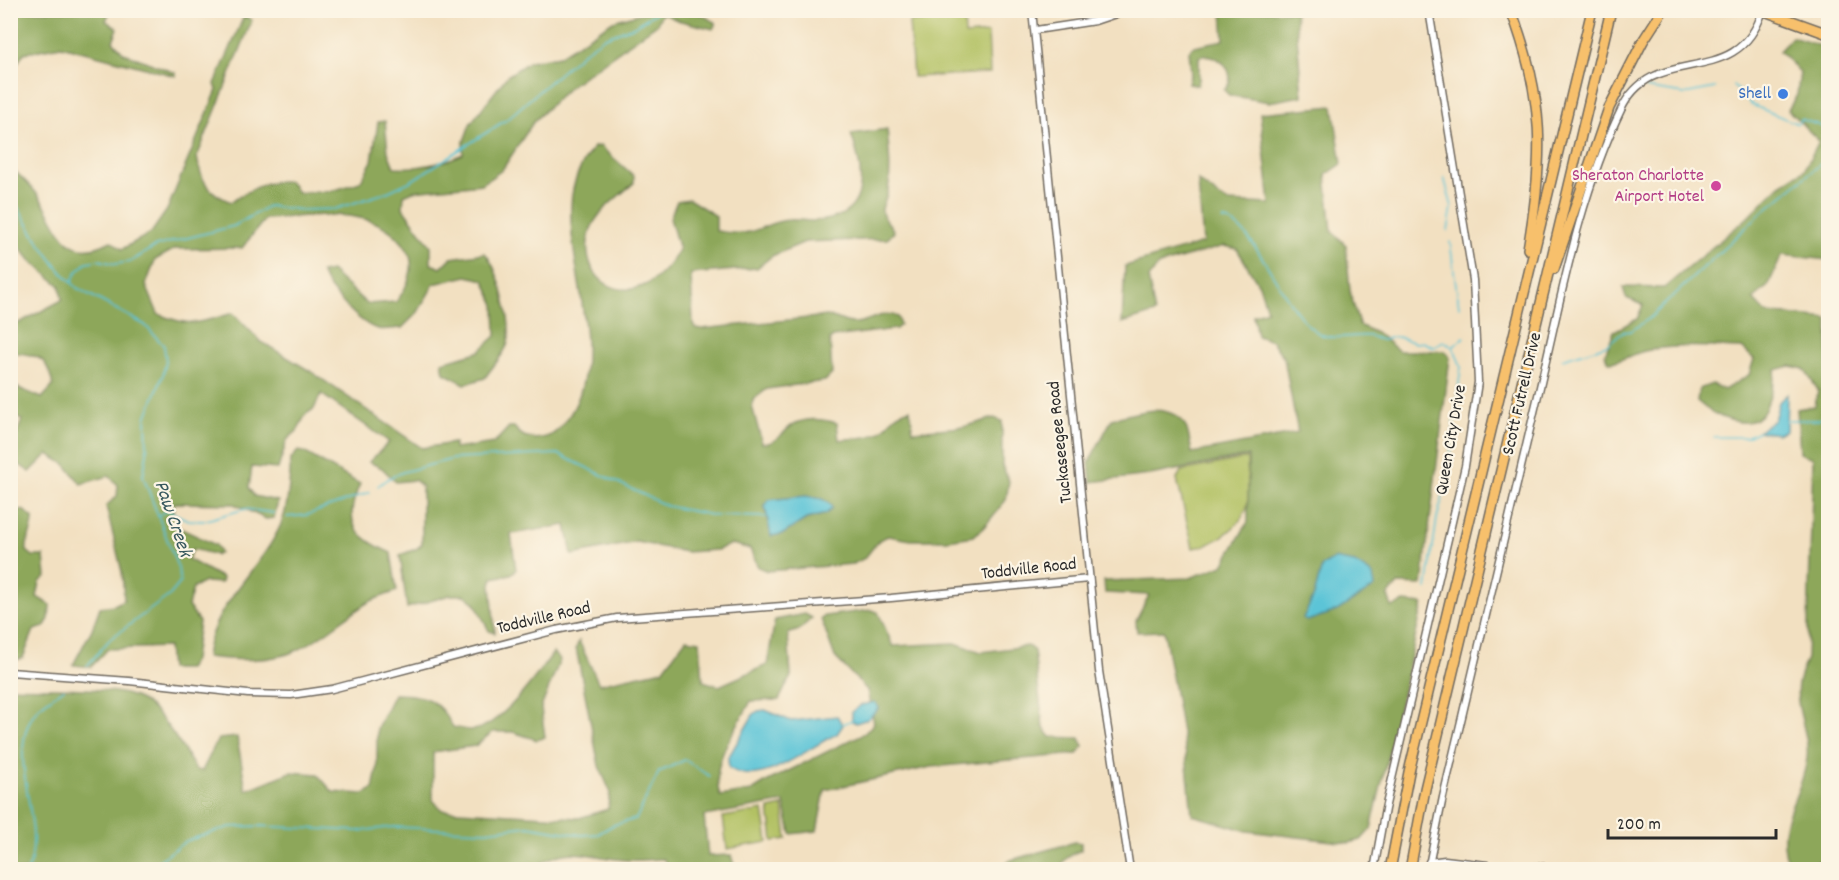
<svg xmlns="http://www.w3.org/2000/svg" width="1839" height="880" viewBox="0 0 1839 880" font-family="Dekko,sans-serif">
	<rect width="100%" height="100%" fill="#fcf5e5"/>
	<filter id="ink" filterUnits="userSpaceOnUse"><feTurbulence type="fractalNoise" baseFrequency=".0167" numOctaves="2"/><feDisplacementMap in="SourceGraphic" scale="12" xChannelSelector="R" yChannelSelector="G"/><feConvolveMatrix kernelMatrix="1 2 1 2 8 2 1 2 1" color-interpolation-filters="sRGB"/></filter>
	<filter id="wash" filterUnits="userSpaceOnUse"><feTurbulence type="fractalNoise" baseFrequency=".008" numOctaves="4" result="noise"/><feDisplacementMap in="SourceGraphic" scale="24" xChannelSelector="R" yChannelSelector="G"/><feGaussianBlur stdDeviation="1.35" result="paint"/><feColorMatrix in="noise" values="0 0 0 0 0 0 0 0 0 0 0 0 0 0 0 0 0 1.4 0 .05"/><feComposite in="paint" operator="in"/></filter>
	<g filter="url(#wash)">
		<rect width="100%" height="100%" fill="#f2e0c1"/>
		<g fill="#b2c164" stroke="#6e7648" stroke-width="1.5">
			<polygon points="964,17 965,35 988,33 990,73 913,77 909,22"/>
			<path d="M 1247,458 C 1247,472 1250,487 1248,501 C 1246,524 1214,546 1193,548 L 1177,479 L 1181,471 Z"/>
			<polygon points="783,806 787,839 773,841 769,809"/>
			<polygon points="763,810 768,842 727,849 723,817"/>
		</g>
		<g fill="#8da75a" stroke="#5c6942" stroke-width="1.5" fill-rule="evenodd">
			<polygon points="10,11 110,11 106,21 118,28 113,41 124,53 176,73 176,76 61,46 24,53 15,67 11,65"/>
			<path d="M 648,11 L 696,11 L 716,23 L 713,29 L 677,20 L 662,13 L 657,24 L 570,86 L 534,121 L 502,170 L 482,184 L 413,191 L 404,195 L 403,208 L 431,246 L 431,264 L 441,268 L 451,258 L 485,253 C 499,270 513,321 508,343 C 505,354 491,368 485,378 L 465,384 L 444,373 L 442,362 L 478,352 L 496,336 L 495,305 L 484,280 L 467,276 L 434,284 L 418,312 L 402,328 C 395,328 384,331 378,329 C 360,325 328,289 321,273 L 331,271 L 367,304 L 396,302 C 407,288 418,265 406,248 C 377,202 312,217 265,219 L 242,248 L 175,249 L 155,260 L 146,285 L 158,314 C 192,328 198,323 233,313 L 260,341 L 310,371 L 422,448 L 454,443 L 454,449 L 494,443 L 509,427 L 514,427 C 522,438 533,441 546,437 C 557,434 562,425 569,416 C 608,357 568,270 571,205 C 572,183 580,164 594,147 L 600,146 L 634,176 L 634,183 C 619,196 597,211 590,231 C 579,267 606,300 643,286 C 659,279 671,264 679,250 L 670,218 L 677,201 L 689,199 L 716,216 L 716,231 C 726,232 739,235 749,232 C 762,229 775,220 789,220 C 796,219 804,221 812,221 C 870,220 866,176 851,134 L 887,129 C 889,151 892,174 887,195 C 885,201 881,207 882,213 C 884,220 891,224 894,232 L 887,239 L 805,242 L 772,256 L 757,268 L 691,274 L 693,324 L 695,328 L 701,329 L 827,316 C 838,317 845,324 855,323 C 871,322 883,309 898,317 L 900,325 L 896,329 L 833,337 L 830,340 L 832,374 L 825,381 L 767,389 L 753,400 L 752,406 L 762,443 C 775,446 784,430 794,424 C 808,417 823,419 837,423 L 839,440 C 853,438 870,439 881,431 C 895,421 887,416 910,409 L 913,431 L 963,427 L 994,418 L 1002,421 L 1002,465 L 1009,481 L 1006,500 L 984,527 L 974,536 L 948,540 L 911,540 L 888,536 L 879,540 L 865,558 L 853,564 L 767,571 L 758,567 L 750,549 L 732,544 L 717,550 L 686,552 L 637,542 L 572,555 L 566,525 L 511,534 L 516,570 L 511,574 L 493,578 L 491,584 L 495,633 L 489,631 L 475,603 L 465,595 L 450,595 L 407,608 L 400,555 L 416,549 L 422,544 L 422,487 L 415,480 L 396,482 L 382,468 L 369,462 L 389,442 L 321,394 L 314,409 L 306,414 L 297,431 L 287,440 L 278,469 L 252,467 L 249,488 L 254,496 L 278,501 L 274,518 L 266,519 L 234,504 L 174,503 L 172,519 L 175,526 L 216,545 L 220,553 L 217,555 L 193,549 L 188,559 L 222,578 L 221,583 L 205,582 L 193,588 L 188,606 L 199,622 L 194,660 L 188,669 L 170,669 L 168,647 L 108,649 L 91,667 L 73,665 L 92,629 L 100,607 L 114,605 L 124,600 L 122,572 L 106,506 L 117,496 L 118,485 L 109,476 L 81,484 L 65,464 L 48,454 L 30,472 L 11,459 L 11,449 L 22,420 L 11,414 L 11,385 L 42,398 L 53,386 C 47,356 40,356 11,352 L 11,324 L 19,323 L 62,300 L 60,286 L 30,260 L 11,236 L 11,167 C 20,177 33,187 40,198 C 61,228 65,265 111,241 L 122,249 L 151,233 L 167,210 L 217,90 L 215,84 L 244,16 L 252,20 L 197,157 C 201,181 207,192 231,202 C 249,190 266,180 289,181 L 298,193 L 332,191 L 360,182 L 372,161 L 378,122 L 385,121 L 388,152 L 394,167 C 418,169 441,164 463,154 L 463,144 L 470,124 L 507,76 L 530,61 L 559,56 L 613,21 ZM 765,506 L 826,514 L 806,519 L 783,534 L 767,517 Z"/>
			<path d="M 1222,11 L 1295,11 L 1302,96 L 1269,102 L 1229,95 L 1224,90 C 1241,75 1217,49 1199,57 L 1199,80 L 1197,85 L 1188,84 L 1191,72 L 1189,51 L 1194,46 L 1224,40 Z"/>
			<path d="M 1792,37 L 1828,48 L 1828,260 L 1782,255 L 1768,286 L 1753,299 L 1766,313 L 1828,319 L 1828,860 L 1795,870 L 1790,869 C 1771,820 1801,804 1807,758 C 1810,734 1794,708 1798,684 C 1799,676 1804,666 1807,658 L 1813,458 L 1800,453 L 1797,409 L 1815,406 L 1818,390 L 1804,369 L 1790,366 L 1776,370 C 1773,382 1771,400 1764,411 C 1749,435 1712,415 1697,401 L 1699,389 L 1712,384 L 1724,390 L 1749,375 L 1754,359 L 1742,348 C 1711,347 1676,344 1645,351 C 1632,354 1623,361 1609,362 L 1605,355 L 1614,331 L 1637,319 L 1643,305 L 1626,298 L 1623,287 L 1664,288 L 1747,218 L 1780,185 L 1804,170 L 1819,141 L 1788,110 L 1797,95 L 1800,72 L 1779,51 Z"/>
			<path d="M 1333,106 L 1342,164 L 1326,175 L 1332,231 L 1346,245 L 1350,291 L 1359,325 L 1378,334 L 1399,351 L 1445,351 L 1450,357 L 1422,585 L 1398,584 L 1388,596 L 1392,607 L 1404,602 L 1423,604 L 1371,829 L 1361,840 L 1349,843 L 1247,831 L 1192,815 L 1186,755 L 1164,631 L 1137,632 L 1136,621 L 1149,595 L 1105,593 L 1104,581 L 1190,578 L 1223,565 L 1248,522 L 1248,456 L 1150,475 L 1091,482 L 1089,462 L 1112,419 C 1135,413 1168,400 1185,425 C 1189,432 1190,445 1192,453 L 1298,433 L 1284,358 L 1272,341 L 1257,336 L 1253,315 L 1267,310 L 1259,285 L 1237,249 L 1224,246 L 1159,265 L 1148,278 L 1155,313 L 1122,323 L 1125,266 L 1203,243 L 1198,181 L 1227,202 L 1270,204 L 1260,113 Z"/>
			<path d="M 298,451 L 304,452 L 360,484 C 342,523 355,537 391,553 L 397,591 C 387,595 376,598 367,603 C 344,618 323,637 298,650 C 270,663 235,660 206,657 C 212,603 261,571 281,524 C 289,505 289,480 291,459 Z"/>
			<path d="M 10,509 L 23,510 L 33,518 C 34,530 25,540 27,551 L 33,556 L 44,556 L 46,577 L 40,582 L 37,597 L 50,605 L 49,619 L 44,627 L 34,630 L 23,658 L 10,662 Z"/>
			<path d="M 871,610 L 878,612 L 893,646 L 955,643 L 981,652 L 1028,646 L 1034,651 L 1043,727 L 1051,737 L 1080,738 L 1083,746 L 1078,754 L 931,767 L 825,790 L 817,831 L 791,834 L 784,802 L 704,816 L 708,856 L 731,855 L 735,869 L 668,869 L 664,859 C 651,859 638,861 626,860 C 588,858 567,841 532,870 L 11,870 L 11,687 C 44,689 110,685 139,699 C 160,709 184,750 196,770 L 202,771 L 218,739 L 237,737 L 246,790 L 291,772 L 317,774 L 333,792 L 364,794 L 373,789 L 377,769 L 377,728 L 394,694 C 425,694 438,699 453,727 C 459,728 466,730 472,730 C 500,728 538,674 553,653 L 560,660 L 541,708 L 545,737 L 537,740 L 513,732 L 493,732 L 475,746 L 433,752 L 433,800 L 442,810 L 579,818 L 608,809 L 610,791 L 599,766 L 576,648 L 579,641 L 599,684 L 663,670 L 686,639 L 700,641 L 703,681 L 719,686 L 767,665 L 775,620 L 805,614 L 812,618 L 799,630 L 788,634 L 791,676 L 779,700 L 751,701 C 736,730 709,762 720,796 L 752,791 L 768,781 L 865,733 L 874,723 L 867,690 L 835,657 L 821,619 L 825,616 Z"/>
			<path d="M 1075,842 L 1081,843 L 1081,850 C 1072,854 1062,859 1061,869 L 987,869 L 1000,868 L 1011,860 Z"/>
		</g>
		<g fill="#5bc4d7" stroke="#437881" stroke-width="1.5">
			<polygon points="1787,394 1786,430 1778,434 1758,431 1774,420 1779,402"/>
			<polygon points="806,496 822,499 830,504 832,508 826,514 806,519 783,534 771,536 765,506 768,500"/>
			<polygon points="1334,559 1355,563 1373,575 1375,587 1337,611 1307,621 1303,618 1314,596 1322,566"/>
			<polygon points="875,702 879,708 868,719 856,723 852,721 852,712 861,705"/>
			<path d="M 765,710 L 791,721 L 837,716 L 843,725 L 837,734 C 807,747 761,791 729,768 L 728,758 L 753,715 L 758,711 Z"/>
		</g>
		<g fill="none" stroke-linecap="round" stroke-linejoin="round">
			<g stroke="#5bc4d7" stroke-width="1.5">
				<polyline points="1733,85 1752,105 1798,124 1800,119 1819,125 1828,132"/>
				<polyline points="1645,88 1684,94 1715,88"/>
				<polyline points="1444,177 1452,207 1448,231"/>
				<polyline points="10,195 38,241 58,268 77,288 145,325 164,346 166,361 163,375 146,418 147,453 143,476 178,568 180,583 170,595 110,639 87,666"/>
				<path d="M 1223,220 C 1255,221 1285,317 1320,334 C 1334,341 1355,334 1370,336 C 1374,337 1379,340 1383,340 C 1389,339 1391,336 1397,337 C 1407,338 1412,345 1423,342 L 1434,347 L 1443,341 L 1453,347 L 1461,366 L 1448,477 L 1437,518 L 1427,589"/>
				<polyline points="1450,242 1459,307"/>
				<polyline points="71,283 76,273 87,262 99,260 115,264 130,262 156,246 234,226 269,206 302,210 335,209 385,193 411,181 506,120 585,51 605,37 635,26 660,10"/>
				<polyline points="1453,347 1464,337"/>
				<polyline points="1562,359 1607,345 1622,332 1631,331 1651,317 1759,215 1828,158"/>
				<polyline points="1786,420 1818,420 1828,414"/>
				<polyline points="1714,437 1746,437 1759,431"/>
				<polyline points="378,486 387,479 403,472 453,459 558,454 667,506 716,516 766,517"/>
				<polyline points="158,516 167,510 188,520 203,521 245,509 274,513"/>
				<polyline points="287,517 307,515 370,492"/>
				<polyline points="843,724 852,720"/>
				<path d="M 28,870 C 48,818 0,755 38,708 C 45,701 55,695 64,689"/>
				<polyline points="146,870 186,841 230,827 260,826 359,831 394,827 486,831 528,826 581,835 598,834 613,825 636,819 659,772 685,760 709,776"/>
			</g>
		</g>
	</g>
	<g filter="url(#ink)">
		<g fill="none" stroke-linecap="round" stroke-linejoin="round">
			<defs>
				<g id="minor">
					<polyline points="1032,10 1099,671 1130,870"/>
					<polyline points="1036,30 1095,21 1128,10"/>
					<polyline points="10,672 129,681 248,694 291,695 332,689 556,630 617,618 891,598 1089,579"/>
					<polyline points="1429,862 1445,860 1487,865 1493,868 1492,870"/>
					<polyline points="1430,862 1455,870"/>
					<polyline points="1493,868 1544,867 1594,870"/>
					<polyline points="1374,870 1385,809 1465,466 1478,382 1473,280 1429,10"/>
					<path d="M 1428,870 L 1443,797 C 1475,660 1508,524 1540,387 C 1562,294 1579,197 1621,110 C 1654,39 1737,94 1763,10"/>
					<polyline points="1814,870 1828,866"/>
				</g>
				<g id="highway">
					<path d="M 1511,10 C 1545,100 1544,156 1528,249"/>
					<polyline points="1762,10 1828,34"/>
					<polyline points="1554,269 1609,108 1643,41 1663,10"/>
					<polyline points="1390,870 1409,772 1592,10"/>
					<polyline points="1410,870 1425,789 1611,10"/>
				</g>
			</defs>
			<use href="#minor" stroke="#716a60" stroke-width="9"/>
			<use href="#highway" stroke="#716a60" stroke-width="12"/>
			<use href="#minor" stroke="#fff" stroke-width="6"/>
			<use href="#highway" stroke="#f7c06c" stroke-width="9"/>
		</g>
	</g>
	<circle fill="#3f7fe0" stroke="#fcf5e5" stroke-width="2" cx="1783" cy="94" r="6"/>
	<circle fill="#d1479c" stroke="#fcf5e5" stroke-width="2" cx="1716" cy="186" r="6"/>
	<g text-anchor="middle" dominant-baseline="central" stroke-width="4.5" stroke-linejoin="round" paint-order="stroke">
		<g font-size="18" fill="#366cbe" stroke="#fcf5e5" text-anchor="end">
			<text x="1771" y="94">Shell</text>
		</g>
		<g font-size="18" fill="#b23c85" stroke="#fcf5e5" text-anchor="end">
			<text x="1704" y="176">Sheraton Charlotte<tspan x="1704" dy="21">Airport Hotel</tspan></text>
		</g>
		<g font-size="18" fill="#2b2b2b" stroke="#fcf5e5">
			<text transform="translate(1523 394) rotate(-77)">Scott Futrell Drive</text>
			<text transform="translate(1452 440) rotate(-80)">Queen City Drive</text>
			<text transform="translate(1061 442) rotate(-96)">Tuckaseegee Road</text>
			<text transform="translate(1029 570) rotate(-6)">Toddville Road</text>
			<text transform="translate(544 619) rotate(-13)">Toddville Road</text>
		</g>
		<g font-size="20" font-style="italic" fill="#39595f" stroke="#fcf5e5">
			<text transform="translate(172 519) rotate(71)">Paw Creek</text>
		</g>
	</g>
	<rect width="1839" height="880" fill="none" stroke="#fcf5e5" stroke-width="36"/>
	<path d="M1608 829v9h168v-9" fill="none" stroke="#2b2b2b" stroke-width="3"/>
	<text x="1617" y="829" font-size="18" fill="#2b2b2b" stroke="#fcf5e5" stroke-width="4.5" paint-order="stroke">200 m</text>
</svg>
